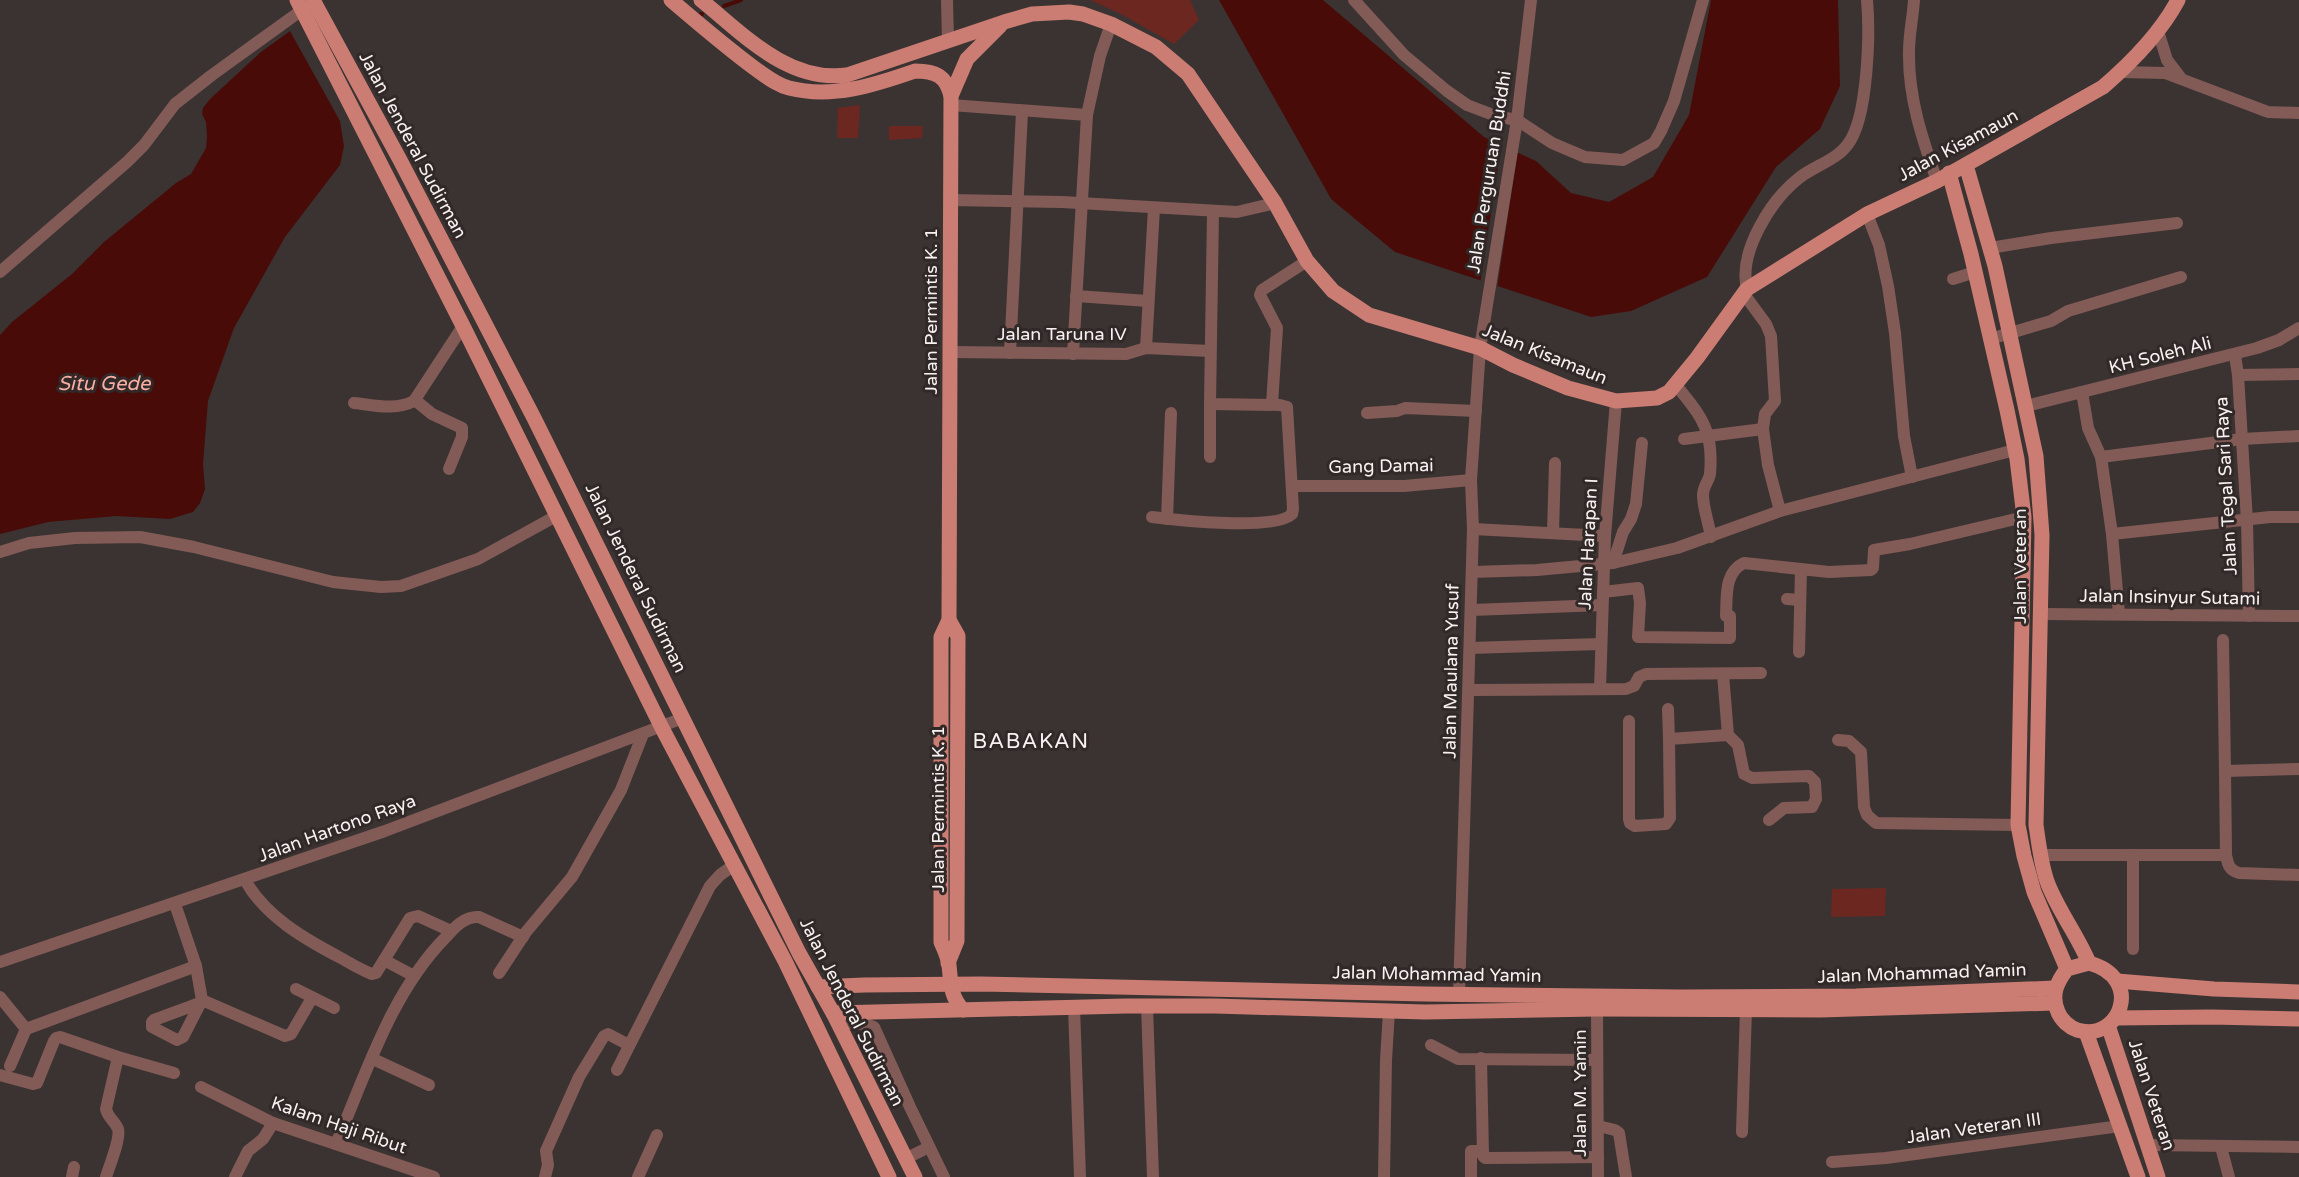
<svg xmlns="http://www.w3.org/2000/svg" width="2299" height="1177" viewBox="0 0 2299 1177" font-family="'Varela Round',sans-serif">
	<rect width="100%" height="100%" fill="#3b3332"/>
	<g fill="#6c2721">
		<polygon points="1090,0 1190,0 1199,20 1174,44 1121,14"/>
		<polygon points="860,105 858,138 837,138 838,108"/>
		<polygon points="889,126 923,126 922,138 889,140"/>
		<polygon points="1886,888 1885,916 1831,917 1832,889"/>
	</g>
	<g fill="#490b08">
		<polygon points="1219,0 1323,0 1484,137 1536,161 1571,193 1609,202 1653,177 1689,115 1711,0 1838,0 1840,86 1820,129 1776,167 1707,277 1631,311 1591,317 1395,252 1331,199"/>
		<polygon points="290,31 340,121 344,146 340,165 285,237 234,328 208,401 203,464 205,489 200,503 193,512 170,519 116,516 48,522 0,534 0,335 12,322 72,274 104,242 176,183 191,174 206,148 207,136 206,122 202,114 203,108 210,99 261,52"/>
	</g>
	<polygon fill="#3b3332" points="1502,142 1518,149 1497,289 1480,284"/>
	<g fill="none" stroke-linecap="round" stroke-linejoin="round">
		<g stroke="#490b08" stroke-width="4">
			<polyline points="724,6 741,0"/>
			<polyline points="701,14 702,14"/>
		</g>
		<g stroke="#825b56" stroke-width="12">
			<polyline points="947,0 948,41"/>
			<polyline points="1354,0 1404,55 1447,91 1467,105 1496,116 1517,120 1552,143 1585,157 1623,160 1654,143 1661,131 1674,101 1703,0"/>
			<path d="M 1914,0 C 1913,17 1909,34 1909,51 C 1908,97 1922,138 1937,181"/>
			<polyline points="2158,31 2167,60 2180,77"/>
			<polyline points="2121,72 2165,73 2268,112 2299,113"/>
			<polyline points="951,105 1087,115"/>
			<polyline points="951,200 1062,202 1237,212 1275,203"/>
			<polyline points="1867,214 1879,245 1888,286 1895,333 1904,436 1912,477"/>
			<polyline points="1990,248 2051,238 2177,223"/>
			<polyline points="0,272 127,162 144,145 175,104 212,75 302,10"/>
			<polyline points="1953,279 1975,272"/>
			<path d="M 1747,289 C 1738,252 1771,200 1799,178 C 1814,166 1837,160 1848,144 C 1868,118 1870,33 1867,0"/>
			<polyline points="1744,294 1766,324 1771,336 1775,401 1765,414 1763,429 1768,465 1780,511"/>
			<polyline points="1076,296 1148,301"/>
			<polyline points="1990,339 2051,321 2068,311 2181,277"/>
			<polyline points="1146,348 1154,208"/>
			<polyline points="950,352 1126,354 1146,348 1210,351"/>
			<polyline points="1010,353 1022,112"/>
			<polyline points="1073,354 1087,115 1100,56 1111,24"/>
			<polyline points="2235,355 2238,375 2247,521 2249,616"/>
			<polyline points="2238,375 2299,374"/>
			<path d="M 1676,385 C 1701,416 1714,430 1710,474 C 1709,481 1703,486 1703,495 C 1703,508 1709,524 1711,537"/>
			<polyline points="2082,392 2088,428 2101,457 2112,534 2119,614"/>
			<polyline points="415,400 432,414 462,428 462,437 449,469"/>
			<path d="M 354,403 C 374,405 395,411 414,401 L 463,326"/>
			<polyline points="1210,404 1210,457"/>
			<polyline points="1272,404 1277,328 1260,295 1262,290 1307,261"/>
			<polyline points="2026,406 2257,348 2279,340 2299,328"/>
			<polyline points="1367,413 1397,411 1405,408 1476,411"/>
			<polyline points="1684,439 1763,429"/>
			<polyline points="2101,457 2242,439 2299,436"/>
			<polyline points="1292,486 1404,486 1471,480"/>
			<path d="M 1152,517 C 1176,520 1276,531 1292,514 L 1293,509 L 1287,407 L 1280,405 L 1210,404 L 1213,212"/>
			<polyline points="1167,519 1171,413"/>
			<polyline points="1473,529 1605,536"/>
			<polyline points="1553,533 1555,463"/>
			<polyline points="2112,534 2270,517 2299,517"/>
			<polyline points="0,552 29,543 75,538 140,537 194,547 333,582 381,587 401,586 478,559 558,515"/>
			<polyline points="1613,563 1623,532 1631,519 1636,504 1642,443"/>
			<polyline points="1472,572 1537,570 1613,563 1677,548 1780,511 2015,450"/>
			<path d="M 1603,592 L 1638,588 L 1640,603 L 1638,637 L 1730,638 L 1730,616 L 1726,616 C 1727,597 1724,572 1744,563 L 1829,572 L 1871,570 L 1873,568 L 1874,550 L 1910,544 L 2024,517"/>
			<polyline points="1787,599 1800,600"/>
			<polyline points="1471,610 1602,605"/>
			<polyline points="2041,614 2299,616"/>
			<polyline points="2223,640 2225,771 2299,769"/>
			<polyline points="1470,648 1601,644"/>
			<polyline points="1799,652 1801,570"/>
			<polyline points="1723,674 1728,735 1738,745 1744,774 1752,778 1809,776 1815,782 1816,799 1812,807 1784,808 1769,820"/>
			<polyline points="1600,689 1605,536 1616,401"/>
			<polyline points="1469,690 1626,689 1634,686 1639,677 1646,674 1761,673"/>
			<polyline points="1668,709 1669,739"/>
			<polyline points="1629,721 1629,819 1630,823 1635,826 1666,824 1670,818 1669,739 1728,735"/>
			<polyline points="1838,740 1849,741 1861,752 1864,807 1867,815 1876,823 2018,825"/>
			<path d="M 2225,771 L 2226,855 C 2228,865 2229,870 2239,873 L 2299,875"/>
			<polyline points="2040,855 2226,855"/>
			<polyline points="2133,856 2133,949"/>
			<path d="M 245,880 C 265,916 303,938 339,957 C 350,963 361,970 372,974 L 376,973 L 410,918 L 418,916 L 451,931"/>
			<polyline points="175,904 196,966 202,1000 285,1036 291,1034 312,998"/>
			<polyline points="384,960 414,976"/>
			<polyline points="0,962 385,831 683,718"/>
			<polyline points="499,973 526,932 572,877 621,790 643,734"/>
			<polyline points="296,989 334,1008"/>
			<polyline points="1459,995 1473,529 1471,480 1480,348 1517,120 1531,0"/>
			<polyline points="0,997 26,1029"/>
			<polyline points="200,1003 154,1020 152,1022 152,1027 177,1040 183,1037 202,1000"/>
			<polyline points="1147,1006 1153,1177"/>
			<polyline points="1074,1007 1080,1177"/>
			<polyline points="1597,1009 1598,1177"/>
			<polyline points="837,1023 866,1024 874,1027 910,1107 944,1177"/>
			<polyline points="1431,1045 1458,1059 1597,1060"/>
			<polyline points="1481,1058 1483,1156 1485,1158 1598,1157"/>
			<polyline points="373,1059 429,1085"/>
			<polyline points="10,1066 26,1029 196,966"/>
			<polyline points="617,1070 710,886 720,875 734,865"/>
			<polyline points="0,1075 33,1084 37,1083 54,1041 56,1038 60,1037 118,1057 174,1073"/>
			<polyline points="201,1087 273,1123 434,1177"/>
			<polyline points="1598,1126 1615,1130 1619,1133 1626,1177"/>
			<polyline points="1742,1132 1746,1010"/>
			<path d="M 336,1144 C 366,1074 391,993 445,938 C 454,928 464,916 479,917 L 523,937"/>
			<polyline points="2148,1145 2299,1147"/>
			<polyline points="2221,1147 2229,1177"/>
			<polyline points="905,1159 929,1147"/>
			<polyline points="1832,1162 1886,1158 2120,1126"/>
			<polyline points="72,1177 74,1167"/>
			<path d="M 106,1177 C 109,1167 121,1138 118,1129 C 115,1121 108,1118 106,1109 L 118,1057"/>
			<polyline points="235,1177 248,1151 263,1139 273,1123"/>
			<polyline points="545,1177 548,1165 546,1151 579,1077 604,1036 608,1034 629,1045"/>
			<polyline points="638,1177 657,1135"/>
			<polyline points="1384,1177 1386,1060 1389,1011"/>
			<polyline points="1471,1177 1471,1151 1483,1151"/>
		</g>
		<g stroke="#cb7d73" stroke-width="15">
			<polyline points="297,0 463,326 662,728 785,961 889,1177"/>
			<polyline points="313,0 400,160 534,418 799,953 833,1013 915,1177"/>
			<path d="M 671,0 C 699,24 727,48 757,70 C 767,77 777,85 789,88 C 832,99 875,85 915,71 C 936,71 946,76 951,96"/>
			<path d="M 701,0 C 743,34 788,83 847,75 L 1004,22 L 1032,14 L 1069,12 L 1083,14 L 1111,24 L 1156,47 L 1188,74 L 1275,203 L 1307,261 L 1333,291 L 1369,315 L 1480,348 L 1513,365 L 1568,388 L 1616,401 L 1657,398 L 1669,392 L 1697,358 L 1747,289 L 1867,214 L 1937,181 L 2103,87 C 2132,62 2160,34 2178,0"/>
			<path d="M 1966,165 L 1995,266 L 2036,456 L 2042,535 L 2036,825 C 2039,845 2041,866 2048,884 C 2059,912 2078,936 2089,963"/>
			<polyline points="1949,173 1971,254 2007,410 2017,459 2024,517 2018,825 2024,856 2034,892 2067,969"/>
			<polyline points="948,963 957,941 958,636 949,620"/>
			<path d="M 2089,963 C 2145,978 2120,1043 2077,1030 C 2069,1027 2061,1020 2058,1012 C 2051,996 2056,983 2067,969 Z"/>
			<polyline points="2117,981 2214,989 2299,992"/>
			<polyline points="818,987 864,985 980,984 1425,994 1681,997 1856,996 2055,988"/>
			<path d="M 963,1010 C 950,996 951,983 949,965 C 948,957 944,949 941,942 L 941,637 L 949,620 L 951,96 L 967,59 L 1000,26"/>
			<polyline points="833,1013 1126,1006 1215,1006 1425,1012 1597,1009 1820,1010 2054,1003"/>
			<polyline points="2115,1018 2212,1017 2299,1019"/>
			<polyline points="2108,1025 2158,1177"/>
			<polyline points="2086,1032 2138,1177"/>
		</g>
	</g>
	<g text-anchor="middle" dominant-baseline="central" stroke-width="6" stroke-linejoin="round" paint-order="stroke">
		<g font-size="18" fill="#f7f2f1" stroke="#312928">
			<text transform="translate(413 145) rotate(62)">Jalan Jenderal Sudirman</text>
			<text transform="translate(1958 145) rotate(-28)">Jalan Kisamaun</text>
			<text transform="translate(1489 172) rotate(-81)">Jalan Perguruan Buddhi</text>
			<text transform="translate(931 311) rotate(-90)">Jalan Permintis K. 1</text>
			<text x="1062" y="334">Jalan Taruna IV</text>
			<text transform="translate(1545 354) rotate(22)">Jalan Kisamaun</text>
			<text transform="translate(2160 355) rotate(-14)">KH Soleh Ali</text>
			<text transform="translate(1381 466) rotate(-1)">Gang Damai</text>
			<text transform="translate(2226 486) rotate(-93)">Jalan Tegal Sari Raya</text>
			<text transform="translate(1588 544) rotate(-87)">Jalan Harapan I</text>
			<text transform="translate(2020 566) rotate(-90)">Jalan Veteran</text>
			<text transform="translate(636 578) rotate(64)">Jalan Jenderal Sudirman</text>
			<text transform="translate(2170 597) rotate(1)">Jalan Insinyur Sutami</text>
			<text transform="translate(1451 671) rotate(-89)">Jalan Maulana Yusuf</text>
			<text transform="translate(938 809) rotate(-90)">Jalan Permintis K. 1</text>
			<text transform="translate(337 828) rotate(-20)">Jalan Hartono Raya</text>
			<text transform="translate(1922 973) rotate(-2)">Jalan Mohammad Yamin</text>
			<text transform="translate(1437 974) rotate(1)">Jalan Mohammad Yamin</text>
			<text transform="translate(852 1012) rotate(63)">Jalan Jenderal Sudirman</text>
			<text transform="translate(1580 1093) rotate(-90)">Jalan M. Yamin</text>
			<text transform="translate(2152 1095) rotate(72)">Jalan Veteran</text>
			<text transform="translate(339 1125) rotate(19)">Kalam Haji Ribut</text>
			<text transform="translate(1974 1128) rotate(-8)">Jalan Veteran III</text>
		</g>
		<g font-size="20" font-style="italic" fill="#f8aea4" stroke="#312928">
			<text x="104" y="384">Situ Gede</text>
		</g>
		<g font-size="21" letter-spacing="1.5" fill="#f7f2f1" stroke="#312928">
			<text x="1031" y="741">BABAKAN</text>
		</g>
	</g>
</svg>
